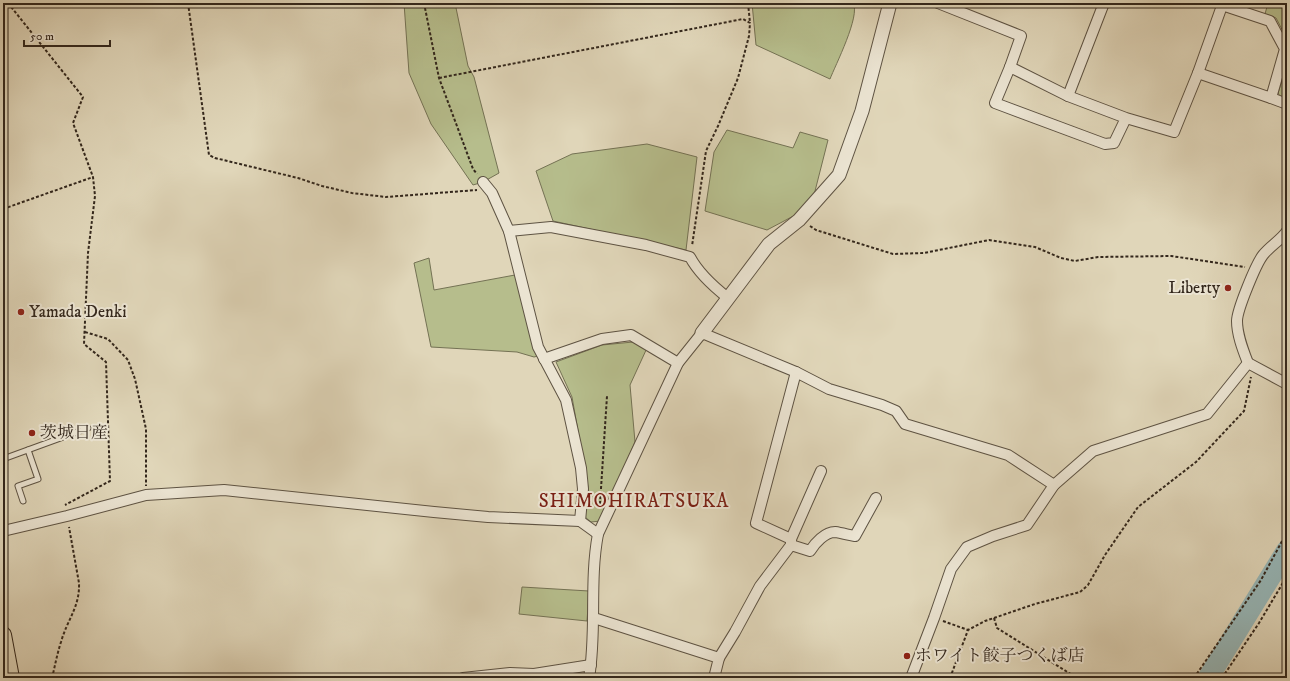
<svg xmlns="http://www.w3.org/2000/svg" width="1290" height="681" viewBox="0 0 1290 681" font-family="'IM FELL DW Pica','Noto Serif JP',serif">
	<rect width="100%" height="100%" fill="#e0d6b9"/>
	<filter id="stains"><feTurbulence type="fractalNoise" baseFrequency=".005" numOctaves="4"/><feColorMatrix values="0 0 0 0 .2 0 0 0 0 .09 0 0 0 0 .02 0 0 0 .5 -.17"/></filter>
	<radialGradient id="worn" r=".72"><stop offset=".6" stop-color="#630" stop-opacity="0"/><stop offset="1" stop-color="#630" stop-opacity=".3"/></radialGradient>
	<g fill="#b6bd8c" stroke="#747254">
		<polygon points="404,3 455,3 468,66 474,77 499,173 483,182 473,185 431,124 409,73"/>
		<path d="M 752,3 L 853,3 C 861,15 835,66 830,79 L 756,45 Z"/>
		<polygon points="1268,3 1287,3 1287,39 1276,18 1265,14"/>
		<polygon points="1287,65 1287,99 1280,96 1278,93"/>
		<polygon points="727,130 793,148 800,132 828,140 814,195 801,212 767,230 705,211 714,152"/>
		<polygon points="647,144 697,157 686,250 553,221 536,171 572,154"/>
		<polygon points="429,258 434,290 515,275 538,356 534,357 517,352 431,347 414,263"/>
		<polygon points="633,342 647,348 630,385 635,442 601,521 591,522 585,517 588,487 572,397 556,362 602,345"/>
		<polygon points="522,587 589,591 587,621 519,614"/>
	</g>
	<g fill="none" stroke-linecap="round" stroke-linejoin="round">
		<polyline stroke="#97b7b8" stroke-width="21" points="1208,678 1287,550"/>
		<defs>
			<g id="service">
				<polyline points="3,459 88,428"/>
				<polyline points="23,501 18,486 38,479 28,450"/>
			</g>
			<g id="minor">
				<polyline points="938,3 1021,36 1010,67"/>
				<polyline points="1198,73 1271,98 1285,49 1270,21 1222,5"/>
				<polyline points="1068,96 1104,3"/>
				<polyline points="1271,98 1287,104"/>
				<polyline points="1126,118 1114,143 1105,144 995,103 1010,67 1068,96 1126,118 1174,132 1198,73 1223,3"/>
				<polyline points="483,182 492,193 509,231 538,347 566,400 581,468 583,489 580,521 598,534"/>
				<path d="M 509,231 L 551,227 L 646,245 L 690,257 C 699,274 714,287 728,298"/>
				<polyline points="544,359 602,339 631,335 678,363"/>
				<path d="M 1248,363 C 1243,350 1237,335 1237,321 C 1237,310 1256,264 1263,255 C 1270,246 1281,240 1287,231"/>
				<polyline points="3,531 67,516 146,495 224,490 434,512 488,517 580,521"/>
				<polyline points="791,539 821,471"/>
				<path d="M 791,545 L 810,551 C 815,543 825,532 835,532 C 842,533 849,535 855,536 L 876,498"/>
				<polyline points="594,618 719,658 714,678"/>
				<polyline points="719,658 735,632 760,586 791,545 791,539 756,523 796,372"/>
				<polyline points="463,678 510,673 534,674 591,665"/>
				<path d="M 589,678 C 597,631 589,582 598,534 L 678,363 L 702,333 L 796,372 L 829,389 L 882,405 L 896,411 L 905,424 L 1008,455 L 1054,485"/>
				<polyline points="911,678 934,618 951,569 967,547 993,536 1027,525 1054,485 1093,451 1207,414 1248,363 1287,384"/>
			</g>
			<polyline id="tertiary" points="702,333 769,244 799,220 839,175 862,111 890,3"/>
			<polyline id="primary" points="3,635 11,678"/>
		</defs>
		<use href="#service" stroke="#5e5343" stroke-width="7"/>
		<use href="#minor" stroke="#5e5343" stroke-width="12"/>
		<use href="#tertiary" stroke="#5e5343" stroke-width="15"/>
		<use href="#primary" stroke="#33271c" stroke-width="18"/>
		<g stroke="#33271c" stroke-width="2" stroke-dasharray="3 2" stroke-linecap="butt">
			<polyline points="8,3 83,97 73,123 93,177 95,196 88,253 84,344 106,362 110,481 65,505"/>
			<polyline points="188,3 209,155 215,158 298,178 322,186 352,193 386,197 477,190"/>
			<polyline points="424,3 439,78 473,169 477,174"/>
			<polyline points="748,3 750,23"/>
			<polyline points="439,78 743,19 750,23 749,36 738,78 718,126 706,151 692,246"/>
			<polyline points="3,209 93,177"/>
			<polyline points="810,226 816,230 893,254 924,253 989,240 1035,247 1061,258 1075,261 1098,257 1171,256 1245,267"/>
			<polyline points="85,332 108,339 128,360 135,379 146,429 146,486"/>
			<polyline points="600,504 607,396"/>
			<polyline points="994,618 997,628 1077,678"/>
			<polyline points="943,621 968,630"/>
			<path d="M 52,678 C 55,666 57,654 61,642 C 67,620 80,607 79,583 L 69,527"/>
			<polyline points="950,678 968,630 985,621 1035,604 1080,592 1088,585 1105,555 1138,507 1196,462 1244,411 1251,377"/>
			<polyline points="1194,678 1261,580 1287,532"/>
			<polyline points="1222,678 1259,623 1287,576"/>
		</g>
		<use href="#service" stroke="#ebe4d2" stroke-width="5"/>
		<use href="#minor" stroke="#ebe4d2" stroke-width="10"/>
		<use href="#tertiary" stroke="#ebe4d2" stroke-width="13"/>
		<use href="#primary" stroke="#e0d6b9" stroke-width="16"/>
	</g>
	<g fill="#8f2418" stroke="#ebe4d2" stroke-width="1.5">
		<circle cx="1228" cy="288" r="4"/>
		<circle cx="21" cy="312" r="4"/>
		<circle cx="32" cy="433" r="4"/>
		<circle cx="907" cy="656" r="4"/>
	</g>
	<g text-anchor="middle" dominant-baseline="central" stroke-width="4" stroke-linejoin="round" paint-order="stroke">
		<g font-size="17" fill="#33271c" stroke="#ebe4d2" text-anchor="start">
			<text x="1220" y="288" text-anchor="end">Liberty</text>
			<text x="29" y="312">Yamada Denki</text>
			<text x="40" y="433">茨城日産</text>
			<text x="915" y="656">ホワイト餃子つくば店</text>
		</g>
		<g font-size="19" letter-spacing="1" fill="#7a1f14" stroke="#ebe4d2">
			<text x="634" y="501">SHIMOHIRATSUKA</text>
		</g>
	</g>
	<rect width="1290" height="681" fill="none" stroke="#e0d6b9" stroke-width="16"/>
	<rect x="4" y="4" width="1282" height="673" fill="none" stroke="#33271c" stroke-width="2"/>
	<rect x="8" y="8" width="1274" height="665" fill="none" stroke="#33271c"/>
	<path d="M24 40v6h86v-6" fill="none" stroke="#33271c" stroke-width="2"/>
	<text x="30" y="40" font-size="12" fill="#33271c" stroke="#ebe4d2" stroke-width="3" paint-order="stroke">50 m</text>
	<rect width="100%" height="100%" filter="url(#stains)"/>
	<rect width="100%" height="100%" fill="url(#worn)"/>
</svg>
